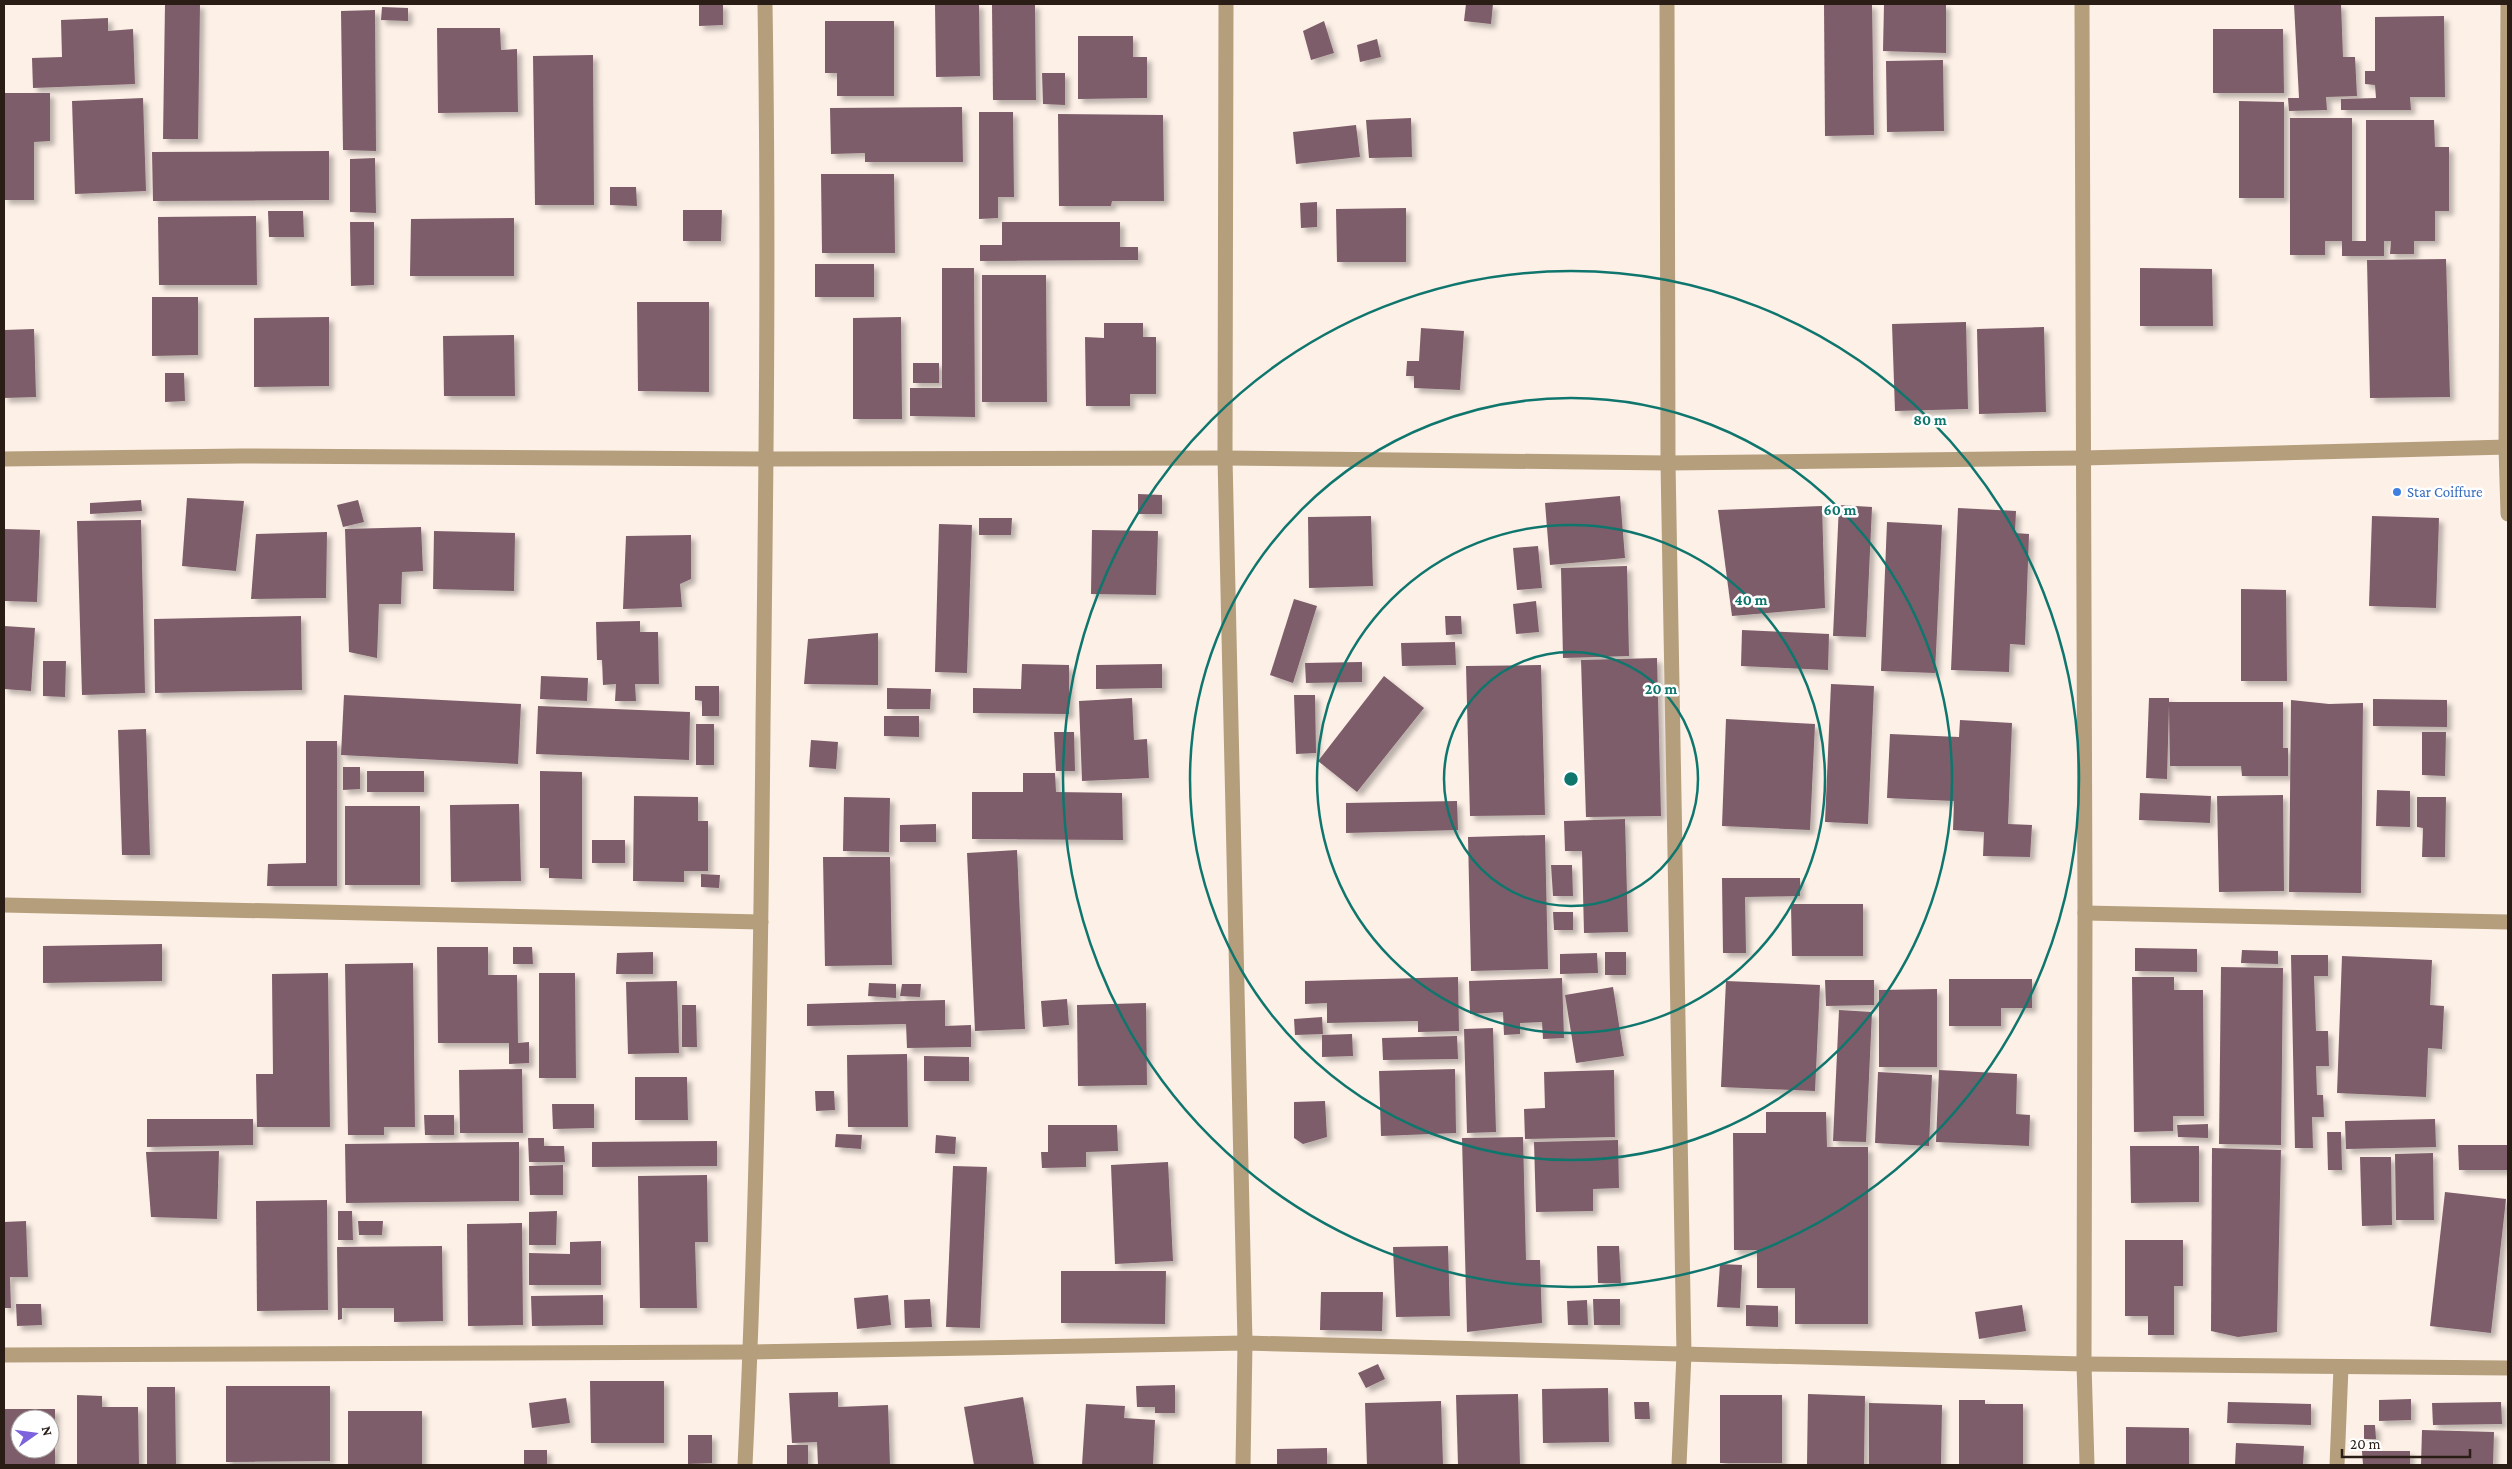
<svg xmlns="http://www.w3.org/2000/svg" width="2512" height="1469" viewBox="0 0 2512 1469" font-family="'Crimson Pro',serif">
	<defs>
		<filter id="shadow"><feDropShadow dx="4.5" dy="4.5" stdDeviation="2.5" flood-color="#0004"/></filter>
	</defs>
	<rect width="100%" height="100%" fill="#fdf0e7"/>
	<g fill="#7d5d69" fill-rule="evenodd" filter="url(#shadow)">
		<polygon points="165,4 200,4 198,139 163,139"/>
		<polygon points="699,4 723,4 723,25 699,26"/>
		<polygon points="935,4 979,4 980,76 936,77"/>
		<polygon points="992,4 1035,4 1036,100 993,100"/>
		<polygon points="1466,4 1493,4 1491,24 1464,21"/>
		<polygon points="1824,4 1872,4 1874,135 1825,136"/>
		<polygon points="1884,4 1946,4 1946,53 1883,51"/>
		<polygon points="2294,4 2341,4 2343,57 2355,57 2357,96 2326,97 2327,110 2289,111 2288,98 2299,98"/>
		<polygon points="382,7 408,8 408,21 381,20"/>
		<polygon points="375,10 376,151 343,150 341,11"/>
		<polygon points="2444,16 2445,97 2410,97 2411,110 2341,110 2341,99 2376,98 2375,85 2365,84 2365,71 2375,71 2375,17"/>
		<polygon points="108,18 108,31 133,29 135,84 33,88 32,58 62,57 61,20"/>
		<polygon points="825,21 894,21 894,96 837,96 837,73 825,73"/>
		<polygon points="1324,21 1334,53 1311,60 1303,31"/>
		<polygon points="437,28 500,28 501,50 517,49 518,112 438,113"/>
		<polygon points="2213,29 2283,29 2284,93 2213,93"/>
		<polygon points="1078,36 1133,36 1133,57 1147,57 1147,98 1078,99"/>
		<polygon points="1377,39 1381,57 1360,62 1357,45"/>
		<polygon points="593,55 594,205 535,205 533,56"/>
		<polygon points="1943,60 1944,131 1887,132 1886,61"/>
		<polygon points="1042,73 1065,73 1065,105 1043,104"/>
		<polygon points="4,93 50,93 50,141 34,142 34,200 4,200"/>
		<polygon points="143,98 146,191 75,194 72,101"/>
		<polygon points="2239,101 2284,102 2284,198 2239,198"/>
		<polygon points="962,107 963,162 865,162 865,153 831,154 830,108"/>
		<polygon points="979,112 1013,112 1014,197 998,197 998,218 979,219"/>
		<polygon points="1058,114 1163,115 1164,201 1112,201 1111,206 1059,206"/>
		<polygon points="1411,118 1412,157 1369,158 1366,120"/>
		<polygon points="2290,118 2352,118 2352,241 2366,241 2366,120 2434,120 2435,147 2449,147 2449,211 2435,211 2435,241 2414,241 2414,254 2390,254 2391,241 2384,241 2384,256 2342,256 2342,241 2325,241 2325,255 2290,255"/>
		<polygon points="1356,125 1360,157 1296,164 1293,132"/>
		<polygon points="329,151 329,200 153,201 152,152"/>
		<polygon points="375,158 376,213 350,212 350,159"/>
		<polygon points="821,174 894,174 895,253 822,253"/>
		<polygon points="610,187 636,187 637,206 610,205"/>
		<polygon points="1317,202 1317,227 1301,228 1300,203"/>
		<polygon points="1406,208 1406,262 1337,262 1336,209"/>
		<polygon points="683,210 722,210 721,241 683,241"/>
		<polygon points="268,211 303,211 304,237 269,237"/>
		<polygon points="256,216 257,285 159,285 158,217"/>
		<polygon points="514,218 514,276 410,276 411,219"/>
		<polygon points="350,222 374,222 374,285 351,286"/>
		<polygon points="1002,222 1120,222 1120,247 1138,247 1138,260 980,261 980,245 1002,245"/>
		<polygon points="2446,259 2450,397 2370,398 2367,260"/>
		<rect x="815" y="264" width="59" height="33"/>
		<polygon points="942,268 974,268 975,417 910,416 910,388 942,388"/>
		<polygon points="2140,268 2212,269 2213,326 2140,326"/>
		<polygon points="982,275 1046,275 1047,402 982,402"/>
		<polygon points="152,297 198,297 198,355 152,356"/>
		<polygon points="637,302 709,302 709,392 638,391"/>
		<polygon points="329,317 329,386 254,387 254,318"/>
		<polygon points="901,317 902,419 853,419 853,318"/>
		<polygon points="1966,322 1968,409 1895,411 1892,324"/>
		<polygon points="1104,323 1143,323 1143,337 1156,337 1156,394 1130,394 1130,406 1086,406 1085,337 1104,338"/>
		<polygon points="2044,327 2046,412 1979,414 1977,329"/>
		<polygon points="1421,328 1464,331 1460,390 1414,388 1414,376 1406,376 1407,361 1419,361"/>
		<polygon points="34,329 36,397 4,398 4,330"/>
		<polygon points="514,335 515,396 444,396 443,336"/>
		<rect x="913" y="363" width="26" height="20"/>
		<polygon points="165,373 184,373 185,401 165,402"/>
		<polygon points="1138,494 1162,495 1162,514 1138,514"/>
		<polygon points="1620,496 1625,558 1550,565 1545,503"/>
		<polygon points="187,498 244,501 236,571 182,566"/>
		<polygon points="141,500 142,511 90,514 90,503"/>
		<polygon points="358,500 364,522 343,527 337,505"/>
		<polygon points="1839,505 1872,507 1866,637 1833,636"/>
		<polygon points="1822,506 1825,608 1732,616 1718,510"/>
		<polygon points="1958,508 2016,511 2015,533 2029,534 2025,645 2010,644 2009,672 1951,670"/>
		<polygon points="1371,516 1373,586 1309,588 1308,517"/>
		<polygon points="2372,516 2439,518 2436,608 2369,606"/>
		<polygon points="979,518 1012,518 1011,535 979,535"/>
		<polygon points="141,520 145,693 82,695 77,521"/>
		<polygon points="1887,522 1942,525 1935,673 1881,671"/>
		<polygon points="939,524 972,525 967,673 935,672"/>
		<polygon points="421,527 423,571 402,572 401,604 379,604 377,658 349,652 345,529"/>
		<polygon points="4,529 40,530 37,602 4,601"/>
		<polygon points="1092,530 1158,531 1156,595 1091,594"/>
		<polygon points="434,531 515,533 514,591 433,589"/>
		<polygon points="327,532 326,598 251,599 256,534"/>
		<polygon points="691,535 691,579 680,584 682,607 623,609 626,536"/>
		<polygon points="1538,546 1542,588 1517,590 1513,548"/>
		<polygon points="1627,566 1629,656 1563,658 1561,568"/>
		<polygon points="2241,589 2286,590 2287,681 2241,681"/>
		<polygon points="1294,599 1317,606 1293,683 1270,675"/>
		<polygon points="1536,601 1539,632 1516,634 1513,604"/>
		<polygon points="301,616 302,690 155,693 154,619"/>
		<polygon points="1445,616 1461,616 1462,634 1446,635"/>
		<polygon points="640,621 640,632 658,632 659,684 635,684 636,701 615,701 616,684 603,685 602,660 597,660 596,622"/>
		<polygon points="4,626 35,628 31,691 4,689"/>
		<polygon points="1742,630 1829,634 1828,670 1741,666"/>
		<polygon points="878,633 878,685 804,684 808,639"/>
		<polygon points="1455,642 1456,665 1402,666 1401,643"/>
		<polygon points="1657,658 1661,816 1586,817 1581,660"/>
		<polygon points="43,661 66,661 65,697 43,696"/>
		<polygon points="1362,662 1362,682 1306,683 1305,663"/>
		<polygon points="1022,664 1069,665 1069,714 973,713 973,688 1021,689"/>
		<polygon points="1162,664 1162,688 1096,689 1096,665"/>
		<polygon points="1541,665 1545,815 1470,816 1466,666"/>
		<polygon points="541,676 588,678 587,701 540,699"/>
		<polygon points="1384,676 1424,708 1357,792 1318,761"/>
		<polygon points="1831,684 1874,686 1868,824 1825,822"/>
		<polygon points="695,686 719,686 719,716 702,716 702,701 695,700"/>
		<polygon points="887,688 931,689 930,709 887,709"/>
		<polygon points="344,695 521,704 518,764 341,755"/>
		<polygon points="1294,695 1315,695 1316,753 1296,754"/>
		<polygon points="1132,698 1134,740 1147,739 1149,778 1082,781 1079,701"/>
		<polygon points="2149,698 2169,698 2169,702 2283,702 2283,748 2288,748 2288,776 2242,776 2241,766 2170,766 2169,705 2167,779 2146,778"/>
		<polygon points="2373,699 2447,700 2447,727 2373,726"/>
		<polygon points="2291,700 2329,704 2363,703 2361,893 2289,892"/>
		<polygon points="538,706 690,712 689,760 536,754"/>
		<polygon points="884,716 919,716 919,737 884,736"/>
		<polygon points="1726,719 1815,724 1810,830 1722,826"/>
		<polygon points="1960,720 2012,723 2008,824 2032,825 2030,857 1983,856 1984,832 1953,830 1954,801 1887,798 1890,734 1959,737"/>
		<rect x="696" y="724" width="18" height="41"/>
		<polygon points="146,729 150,855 122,855 118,730"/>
		<polygon points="1054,732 1074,732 1075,771 1056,771"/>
		<polygon points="2422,732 2446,732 2445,776 2422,775"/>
		<polygon points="811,740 838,742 836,769 809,767"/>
		<polygon points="306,741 337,741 337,886 267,886 268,864 306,863"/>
		<polygon points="343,767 360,767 360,789 343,790"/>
		<rect x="367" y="771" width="57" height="21"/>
		<polygon points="540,771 582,772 582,879 549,878 549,868 540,868"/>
		<polygon points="1023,773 1055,773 1056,792 1122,793 1123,840 972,839 972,792 1023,792"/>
		<polygon points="2377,790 2410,791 2410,827 2376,826"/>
		<polygon points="2140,793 2211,796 2210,823 2139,820"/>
		<polygon points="2283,795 2284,891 2219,892 2217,796"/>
		<polygon points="634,796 698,797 698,821 708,821 708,871 684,871 684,882 633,881"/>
		<polygon points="844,797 890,798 889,852 843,851"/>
		<polygon points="2417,797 2446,797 2445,857 2422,857 2423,828 2417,827"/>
		<polygon points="1457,801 1458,830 1346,833 1346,803"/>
		<polygon points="519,804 521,881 451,882 450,805"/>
		<rect x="345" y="806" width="75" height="79"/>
		<polygon points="1625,819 1628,932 1584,933 1582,851 1565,851 1564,821"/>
		<polygon points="936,824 936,842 900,842 900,825"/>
		<polygon points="1545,835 1548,969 1471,971 1468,837"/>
		<rect x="592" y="840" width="33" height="23"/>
		<polygon points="1017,850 1025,1029 975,1031 967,853"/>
		<polygon points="823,857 890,857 892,965 825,966"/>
		<polygon points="1551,865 1572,865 1573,896 1553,896"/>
		<polygon points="701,874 720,875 719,888 701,887"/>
		<polygon points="1722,878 1800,878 1800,896 1745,897 1746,953 1723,953"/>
		<polygon points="1791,904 1863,904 1863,956 1792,956"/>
		<polygon points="1553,912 1573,912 1573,930 1554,930"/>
		<polygon points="162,944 162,981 43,983 43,946"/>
		<polygon points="437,947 488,947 488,975 517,975 518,1043 529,1042 529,1063 509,1064 509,1043 438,1043"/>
		<polygon points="513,947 532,947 533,964 513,964"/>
		<polygon points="2135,948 2197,949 2197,972 2135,971"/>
		<polygon points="2242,950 2278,951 2278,964 2241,963"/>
		<polygon points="653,952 653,974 616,974 617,953"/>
		<rect x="1605" y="952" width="21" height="23"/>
		<polygon points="1597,953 1598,973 1560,974 1560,954"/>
		<polygon points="2291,955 2328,955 2328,976 2314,976 2316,1031 2328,1031 2329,1066 2316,1066 2317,1095 2323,1095 2324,1117 2312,1117 2313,1148 2295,1148"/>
		<polygon points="2342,956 2432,960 2430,1005 2444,1006 2442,1049 2428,1048 2426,1097 2337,1093"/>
		<polygon points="413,963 415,1127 384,1127 384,1135 348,1135 345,964"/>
		<polygon points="2221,967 2283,968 2281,1145 2219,1144"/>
		<polygon points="328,973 330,1127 257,1127 256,1074 273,1074 272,974"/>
		<polygon points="539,973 575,973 576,1078 539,1078"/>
		<polygon points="1458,977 1459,1031 1418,1032 1418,1021 1327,1023 1327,1003 1305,1004 1305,981"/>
		<polygon points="2132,977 2174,977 2174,990 2203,990 2204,1116 2173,1116 2173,1131 2134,1132"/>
		<polygon points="1562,978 1564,1038 1543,1039 1542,1022 1520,1023 1520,1034 1504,1035 1503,1012 1470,1014 1469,981"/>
		<polygon points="1949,979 2032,979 2032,1008 2001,1008 2001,1026 1949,1026"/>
		<polygon points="1825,980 1874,980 1874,1005 1826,1006"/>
		<polygon points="677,981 679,1053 628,1054 626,982"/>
		<polygon points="1726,981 1820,985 1815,1091 1721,1087"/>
		<polygon points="869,983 896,984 896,998 868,996"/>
		<polygon points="902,984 921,984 920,997 900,996"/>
		<polygon points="1613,987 1624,1056 1576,1063 1565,995"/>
		<polygon points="1937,989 1937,1067 1879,1067 1879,990"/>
		<polygon points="1067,999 1069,1025 1043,1027 1041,1001"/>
		<polygon points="945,1000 945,1026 971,1025 971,1047 907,1048 906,1024 807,1026 807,1004"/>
		<polygon points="1146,1003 1147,1085 1078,1086 1077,1005"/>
		<polygon points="682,1005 696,1005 697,1047 682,1047"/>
		<polygon points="1839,1010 1872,1012 1866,1142 1833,1141"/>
		<polygon points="1322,1017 1323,1034 1295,1035 1294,1019"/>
		<polygon points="1493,1028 1496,1132 1467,1133 1464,1029"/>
		<polygon points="1352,1034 1353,1056 1322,1057 1322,1035"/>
		<polygon points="1457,1036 1458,1059 1383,1060 1382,1038"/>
		<polygon points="907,1054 908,1127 848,1127 847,1055"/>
		<polygon points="924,1056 969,1057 969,1081 924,1081"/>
		<polygon points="522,1069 523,1133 460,1133 459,1070"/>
		<polygon points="1455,1069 1456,1133 1381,1136 1379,1071"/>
		<polygon points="1614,1070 1615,1137 1525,1139 1524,1109 1545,1108 1544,1072"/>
		<polygon points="1939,1070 2017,1074 2016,1114 2030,1115 2029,1146 1936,1142"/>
		<polygon points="1878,1072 1932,1075 1929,1146 1875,1143"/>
		<polygon points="635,1077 687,1077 688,1120 635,1120"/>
		<polygon points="815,1091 834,1091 835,1110 816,1111"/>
		<polygon points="1325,1101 1327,1137 1303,1144 1294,1138 1294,1102"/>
		<polygon points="552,1104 594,1104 594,1128 553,1129"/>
		<polygon points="1766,1112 1826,1112 1827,1147 1868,1147 1868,1324 1795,1324 1795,1288 1757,1288 1757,1250 1734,1250 1733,1133 1766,1133"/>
		<polygon points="424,1115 454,1115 454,1135 425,1135"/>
		<polygon points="147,1119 253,1119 253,1145 147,1147"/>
		<polygon points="2435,1119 2436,1147 2346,1149 2345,1121"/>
		<polygon points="2208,1124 2208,1138 2178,1137 2177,1125"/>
		<polygon points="1048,1125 1117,1125 1118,1151 1086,1152 1086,1167 1042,1168 1041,1152 1048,1152"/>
		<polygon points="2327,1132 2341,1132 2342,1170 2328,1170"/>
		<polygon points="836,1134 862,1135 861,1149 835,1147"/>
		<polygon points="936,1135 956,1137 955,1154 935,1153"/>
		<polygon points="1523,1137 1526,1260 1540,1260 1542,1323 1467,1332 1462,1138"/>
		<polygon points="528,1138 544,1138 544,1146 564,1146 565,1162 529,1162"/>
		<polygon points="1618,1140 1619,1188 1593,1189 1593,1211 1536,1212 1534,1142"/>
		<polygon points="717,1141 717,1166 592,1167 592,1142"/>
		<polygon points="519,1142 519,1201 346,1203 345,1144"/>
		<polygon points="2458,1145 2508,1145 2508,1170 2459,1170"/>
		<polygon points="2130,1146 2199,1146 2199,1202 2131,1203"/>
		<polygon points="2212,1148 2281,1150 2277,1332 2238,1337 2211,1331"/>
		<polygon points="219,1151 217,1219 151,1217 146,1152"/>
		<polygon points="2433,1153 2434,1220 2396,1220 2395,1154"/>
		<polygon points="2360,1157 2391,1157 2392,1225 2362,1226"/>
		<polygon points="1168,1162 1173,1261 1115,1264 1111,1165"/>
		<polygon points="563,1165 563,1195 530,1195 529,1166"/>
		<polygon points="953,1166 987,1167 980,1328 946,1327"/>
		<polygon points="707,1175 708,1242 695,1242 697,1308 640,1308 638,1176"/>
		<polygon points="2445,1192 2506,1199 2491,1333 2430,1326"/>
		<polygon points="327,1200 328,1310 257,1311 256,1201"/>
		<polygon points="338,1211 352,1211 353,1240 338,1240"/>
		<polygon points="557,1211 556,1245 529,1245 529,1212"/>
		<polygon points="26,1221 28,1277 10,1277 11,1308 4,1308 4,1222"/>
		<polygon points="358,1221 383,1221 382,1235 359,1235"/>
		<polygon points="522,1223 523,1325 468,1326 467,1224"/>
		<polygon points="2125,1240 2183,1240 2183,1286 2174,1286 2174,1335 2148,1335 2148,1316 2125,1316"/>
		<polygon points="601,1241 601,1285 529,1285 529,1253 570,1254 570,1242"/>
		<polygon points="442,1246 443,1321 394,1322 394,1308 342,1308 342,1319 338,1320 337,1247"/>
		<polygon points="1448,1246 1450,1316 1396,1317 1393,1247"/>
		<polygon points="1597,1246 1619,1246 1621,1283 1598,1283"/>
		<polygon points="1720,1264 1742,1265 1740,1308 1717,1307"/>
		<polygon points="1061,1271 1166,1271 1165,1324 1061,1323"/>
		<polygon points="1321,1292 1383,1292 1382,1331 1320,1330"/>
		<polygon points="603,1295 603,1325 532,1326 531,1296"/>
		<polygon points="888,1295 891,1325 857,1329 854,1298"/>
		<polygon points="930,1299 932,1327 905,1328 904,1300"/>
		<polygon points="1593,1299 1620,1299 1620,1325 1594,1325"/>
		<polygon points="1587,1300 1588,1325 1568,1325 1567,1301"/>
		<polygon points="16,1304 41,1304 42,1325 17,1326"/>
		<polygon points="1746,1305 1778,1306 1778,1327 1746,1326"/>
		<polygon points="2022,1305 2026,1331 1979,1339 1975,1312"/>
		<polygon points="1378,1364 1385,1379 1366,1388 1358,1373"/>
		<polygon points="590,1381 664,1381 664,1443 591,1443"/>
		<polygon points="1175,1385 1175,1413 1155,1413 1155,1407 1137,1407 1136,1386"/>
		<polygon points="226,1386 330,1386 330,1461 226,1462"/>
		<polygon points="147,1387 175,1387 176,1465 147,1465"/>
		<polygon points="1608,1388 1609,1442 1543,1443 1542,1389"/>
		<polygon points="838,1392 838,1407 888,1405 890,1465 818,1465 817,1442 792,1443 789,1393"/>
		<polygon points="1518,1394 1520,1465 1458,1465 1456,1395"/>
		<polygon points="1808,1394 1865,1396 1864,1465 1807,1465"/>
		<polygon points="77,1395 102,1396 102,1407 138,1407 139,1465 77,1465"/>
		<rect x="1720" y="1395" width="62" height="68"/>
		<polygon points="1023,1397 1034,1465 974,1465 964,1407"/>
		<polygon points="566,1398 570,1423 532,1428 529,1403"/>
		<polygon points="2411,1399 2411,1420 2379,1421 2379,1400"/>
		<polygon points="1959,1400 1985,1400 1985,1404 2023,1404 2023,1465 1959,1465"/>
		<polygon points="1441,1401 1443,1465 1367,1465 1365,1403"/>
		<polygon points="1634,1402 1649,1402 1650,1419 1635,1419"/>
		<polygon points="2228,1402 2311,1404 2311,1425 2227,1423"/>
		<polygon points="2501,1402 2502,1424 2433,1425 2432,1403"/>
		<polygon points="1869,1403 1942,1405 1941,1465 1869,1465"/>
		<polygon points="1086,1404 1125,1406 1124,1418 1155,1420 1153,1465 1082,1465"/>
		<path d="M 4,1409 L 55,1409 L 55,1465 L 4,1465 ZM 20,1419 L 50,1419 L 50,1449 L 20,1449 Z"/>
		<rect x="348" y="1411" width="74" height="54"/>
		<polygon points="2364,1425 2375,1425 2376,1439 2364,1439"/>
		<polygon points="2126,1427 2189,1428 2189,1465 2126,1465"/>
		<polygon points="2422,1430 2494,1432 2493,1465 2421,1465"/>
		<polygon points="688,1435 712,1435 712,1463 688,1464"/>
		<polygon points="2236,1443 2304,1446 2303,1465 2235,1465"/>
		<rect x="787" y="1445" width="21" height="20"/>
		<polygon points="1327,1448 1327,1465 1277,1465 1277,1449"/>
		<rect x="524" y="1450" width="23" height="15"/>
		<polygon points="2362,1451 2410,1451 2410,1465 2363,1465"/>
	</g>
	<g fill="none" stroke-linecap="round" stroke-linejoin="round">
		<g stroke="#b49e7c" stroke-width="15">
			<polyline points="1226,4 1225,458 1245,1343 1243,1465"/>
			<polyline points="1667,4 1668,463 1684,1354 1679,1465"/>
			<polyline points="2082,4 2085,913 2084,1364 2087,1465"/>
			<polyline points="2508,4 2506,447 2508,514"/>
			<polyline points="4,459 242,456 766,459 1225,458 1668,463 2083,458 2508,447"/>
			<polyline points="4,905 761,922"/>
			<polyline points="2085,913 2508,922"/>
			<polyline points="4,1355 751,1352 1245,1343 2084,1364 2508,1368"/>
			<path d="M 745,1465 C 757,1218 761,971 763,724 C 766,484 769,244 765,4"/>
			<polyline points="2337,1465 2341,1367"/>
		</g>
	</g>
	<g fill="none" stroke="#0f766e" stroke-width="2.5">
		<circle cx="1571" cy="779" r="127"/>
		<circle cx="1571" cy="779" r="254"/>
		<circle cx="1571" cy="779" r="381"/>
		<circle cx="1571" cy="779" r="508"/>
	</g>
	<circle fill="#3f7fe0" stroke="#fff" stroke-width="2" cx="2397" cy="492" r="5"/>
	<g text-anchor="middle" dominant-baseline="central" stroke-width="5" stroke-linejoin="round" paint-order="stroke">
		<g font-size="15" fill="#366cbe" stroke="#fff" text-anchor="start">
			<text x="2407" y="492">Star Coiffure</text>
		</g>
	</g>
	<circle cx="1571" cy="779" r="8" fill="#0f766e" stroke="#fff" stroke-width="2.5"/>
	<g font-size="15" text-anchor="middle" font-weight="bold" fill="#0f766e" stroke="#fff" stroke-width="5" stroke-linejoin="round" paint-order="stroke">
		<text x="1930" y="425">80 m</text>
		<text x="1840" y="515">60 m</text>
		<text x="1751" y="605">40 m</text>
		<text x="1661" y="694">20 m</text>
	</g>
	<rect width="2512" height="1469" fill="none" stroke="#291d15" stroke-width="10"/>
	<g transform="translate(35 1434) rotate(76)"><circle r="24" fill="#ffffff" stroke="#a9a5a1"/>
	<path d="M0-4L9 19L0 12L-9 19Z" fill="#7d62dd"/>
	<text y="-8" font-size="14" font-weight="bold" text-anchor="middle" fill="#291d15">N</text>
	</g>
	<path d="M2342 1449v8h128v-8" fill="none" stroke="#291d15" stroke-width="2.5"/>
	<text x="2350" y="1449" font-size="15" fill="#291d15" stroke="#ffffff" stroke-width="4" paint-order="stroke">20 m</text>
</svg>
